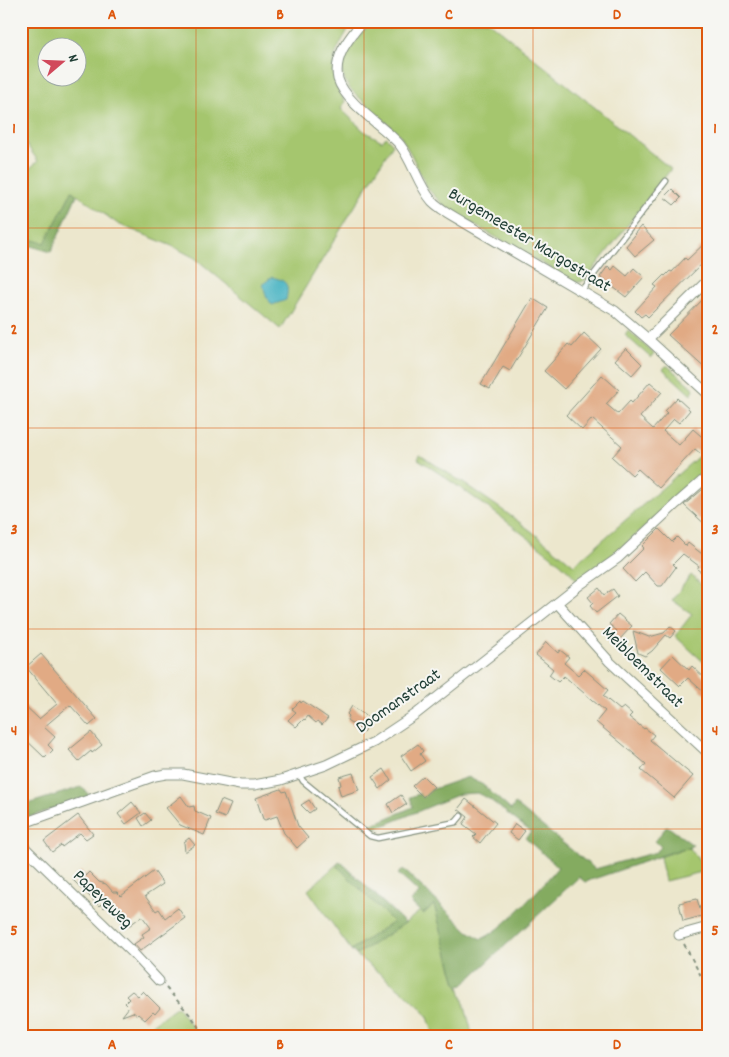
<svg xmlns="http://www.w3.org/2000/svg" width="729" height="1057" viewBox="0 0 729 1057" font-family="Dekko,sans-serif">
	<rect width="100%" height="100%" fill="#f6f6f2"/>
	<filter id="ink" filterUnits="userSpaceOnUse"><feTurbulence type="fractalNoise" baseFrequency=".02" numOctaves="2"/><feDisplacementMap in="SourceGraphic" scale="10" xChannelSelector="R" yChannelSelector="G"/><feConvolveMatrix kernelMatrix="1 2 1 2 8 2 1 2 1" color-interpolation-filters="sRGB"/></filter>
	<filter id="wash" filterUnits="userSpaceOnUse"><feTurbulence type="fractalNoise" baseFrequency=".0096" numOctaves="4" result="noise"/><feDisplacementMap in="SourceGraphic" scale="20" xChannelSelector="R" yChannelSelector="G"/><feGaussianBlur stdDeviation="1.12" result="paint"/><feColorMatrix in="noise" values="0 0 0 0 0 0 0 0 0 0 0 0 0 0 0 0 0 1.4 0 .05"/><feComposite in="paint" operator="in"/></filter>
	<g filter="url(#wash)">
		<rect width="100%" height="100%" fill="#ece7cd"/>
		<g fill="#a5c66e" stroke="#628251" fill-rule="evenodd">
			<path d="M 21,21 L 353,21 C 335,53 323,67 345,101 L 341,109 L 364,131 L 382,141 L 386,137 L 393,144 L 280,329 L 195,258 L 172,246 L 118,224 L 72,191 L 45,244 L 21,237 L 21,166 L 24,163 L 30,168 L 38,161 L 21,137 ZM 48,48 L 78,48 L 78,78 L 48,78 Z"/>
			<path d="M 371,21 L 488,21 L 671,169 L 586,279 L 581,282 L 575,282 L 448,210 L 428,189 L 421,175 L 412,156 L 400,135 L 350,89 C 347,84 342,77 342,70 C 342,57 362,32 371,21 Z"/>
			<polygon points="628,330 653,353 654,354 651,358 625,335"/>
			<polygon points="666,366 668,366 693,388 694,390 691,395 663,369"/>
			<path d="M 708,448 L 708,471 L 618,551 L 578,581 C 564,564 546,552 528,538 C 493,510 455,484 418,459 L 420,455 C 474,489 525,524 574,565 Z"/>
			<polygon points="691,575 708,591 708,666 675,636 692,614 672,600"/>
			<polygon points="690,848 706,871 665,881 660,857 682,849"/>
			<polygon points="336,865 393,922 351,950 308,890"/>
			<polygon points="434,905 456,983 459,986 470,1025 472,1036 434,1036 428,1017 422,1009 406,994 356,955 405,923 420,911 423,914"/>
			<polygon points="177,1006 199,1036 137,1036"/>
		</g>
		<g fill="#84ab61" stroke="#52744a">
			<polygon points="72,191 77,195 51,252 21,243 21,237 45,243"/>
			<path d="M 468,777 L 483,785 L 511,810 L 515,804 L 595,869 L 656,852 L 661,847 L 655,841 L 667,826 L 693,845 L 689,847 L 690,848 L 681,849 L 585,882 L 579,877 L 463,985 L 459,986 L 456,983 L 434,905 L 423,914 L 410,902 L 419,893 L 398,874 L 403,869 L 468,931 L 481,939 C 501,933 543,885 558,867 L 525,838 L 531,832 L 489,799 L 477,793 L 460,794 L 373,830 L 369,826 L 413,807 L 410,797 Z"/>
			<polygon points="81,787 87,792 89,796 21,820 21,806"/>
			<polygon points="340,861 405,923 356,955 351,950 393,922 336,865"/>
		</g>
		<path fill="#46b3c2" stroke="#32787b" d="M 272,277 C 288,281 289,285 286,300 L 272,305 L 266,296 L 263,284 Z"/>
		<g id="blocks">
			<g fill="#e1aa84">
				<polygon points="672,189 681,198 674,205 664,197"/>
				<polygon points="641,226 654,240 635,256 626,246 635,235 634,234"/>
				<polygon points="708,240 708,258 648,317 645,314 641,317 635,311 657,287 654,285 664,275 665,276 670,271 672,272 685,258 687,260"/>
				<polygon points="608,266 612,270 615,266 627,276 634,268 644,277 626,297 600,277"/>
				<polygon points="708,294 708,371 668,335"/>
				<polygon points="532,298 548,308 510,371 503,367 490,389 481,384"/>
				<polygon points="584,333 601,349 564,389 544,371 568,344 572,347"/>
				<polygon points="626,348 642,364 632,375 615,360"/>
				<polygon points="602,375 619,390 606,404 618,414 630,401 632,403 650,382 662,392 640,417 653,429 667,413 665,411 677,398 690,410 679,423 674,419 663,431 679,445 693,429 708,442 708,446 701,454 695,449 659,488 638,469 632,475 612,457 622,446 592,419 582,430 566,415"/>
				<polygon points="708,485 708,527 684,505"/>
				<polygon points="659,529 672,542 677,537 686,546 688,543 706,557 708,555 708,577 697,569 699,566 683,554 673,564 676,567 662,586 658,586 645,572 635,582 623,569 644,548 642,546"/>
				<polygon points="599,588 604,595 613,589 618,596 596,613 590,606 593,603 588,597"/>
				<polygon points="618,614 632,626 619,640 613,635 617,631 609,624"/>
				<polygon points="670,626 676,631 670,638 666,635 652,651 645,656 638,653 633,631 649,637 664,633"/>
				<polygon points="546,642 558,653 560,650 569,657 564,663 578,675 584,669 608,690 603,696 620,710 624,707 632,714 629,717 644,729 645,728 654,735 650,740 693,776 674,798 641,770 646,764 596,722 605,711 564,676 558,682 549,675 553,669 536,655"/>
				<polygon points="41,654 97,719 89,726 70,705 44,727 55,737 48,745 53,750 45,758 21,735 21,702 39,719 57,704 26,667"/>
				<polygon points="673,655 689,670 692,666 708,681 708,696 688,678 680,686 661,668"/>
				<polygon points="300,701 301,703 303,701 328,718 322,725 317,721 316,723 308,716 305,720 304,719 296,727 288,720 296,712 292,709"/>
				<polygon points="352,706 372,720 363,732 347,720 349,716 347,714"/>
				<polygon points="91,732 102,745 92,753 91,751 79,761 69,750"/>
				<polygon points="418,744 423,751 420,754 425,761 411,771 401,756"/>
				<polygon points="384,769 391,780 380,789 372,777"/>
				<polygon points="353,773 359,790 341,796 338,786 341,785 339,777"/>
				<polygon points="423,776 434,787 423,797 412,786"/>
				<polygon points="281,789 283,792 286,791 298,826 308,838 297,848 284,833 277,816 265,820 263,819 256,798"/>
				<polygon points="401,795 407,804 393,813 388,804"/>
				<polygon points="181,796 189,807 194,806 195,811 211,818 204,835 180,825 166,808"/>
				<polygon points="466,799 496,823 480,843 473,837 476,834 463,824 468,817 458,809"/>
				<polygon points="221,800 231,804 225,818 215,814"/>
				<polygon points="309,800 315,809 309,813 301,805"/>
				<polygon points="132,802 141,813 126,824 118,814"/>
				<polygon points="145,813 151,820 143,826 138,818"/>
				<polygon points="78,815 93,834 86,839 80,833 62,847 61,845 52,852 44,841"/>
				<polygon points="515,824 525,831 518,840 509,833"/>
				<polygon points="189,838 195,845 185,852 184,842"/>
				<polygon points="81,871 85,876 89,872 99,882 106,884 113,892 117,892 121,896 154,871 163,884 145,896 156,911 159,909 165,918 178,908 185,918 140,951 134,944 144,937 142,934 151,928 142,916 126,928 109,904 104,908 101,904 99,906 73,880"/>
				<polygon points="697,899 702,916 683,921 679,903"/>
				<polygon points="132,991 138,996 143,991 160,1008 155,1014 153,1012 145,1020 138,1014 137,1015 133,1012 122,1016 129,1007 125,1003 129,999 126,996"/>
			</g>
		</g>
	</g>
	<g filter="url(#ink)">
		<use href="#blocks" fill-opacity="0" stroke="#869280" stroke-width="1"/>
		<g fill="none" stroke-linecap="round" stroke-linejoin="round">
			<defs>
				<g id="service">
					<polyline points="581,291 666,181"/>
					<polyline points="299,774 303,781 370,836 378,838 456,822 461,816"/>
				</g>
				<g id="minor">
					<path d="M 363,21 C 350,37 333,56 338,79 C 344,99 373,120 389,134 C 393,138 397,141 400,145 C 413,162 418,185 432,201 C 441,210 453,216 463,222 L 615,311 L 648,339 L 708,394"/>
					<polyline points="648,339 708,280"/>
					<polyline points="557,603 610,662 708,753"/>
					<polyline points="21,824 155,776 166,774 183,774 240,785 254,785 281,780 326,765 374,742 416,714 581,584 618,558 676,504 708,476"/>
					<polyline points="21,844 133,953 159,981"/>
					<polyline points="679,935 708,927"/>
				</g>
			</defs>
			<use href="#service" stroke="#869280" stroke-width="7"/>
			<use href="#minor" stroke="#869280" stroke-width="11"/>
			<g stroke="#869280" stroke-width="2" stroke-dasharray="4 4" stroke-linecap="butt">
				<polyline points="684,944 708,989"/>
				<polyline points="166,988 192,1017 204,1036"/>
			</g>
			<use href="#service" stroke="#fff" stroke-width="4.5"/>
			<use href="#minor" stroke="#fff" stroke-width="9"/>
		</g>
	</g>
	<path fill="none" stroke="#de580e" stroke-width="1" stroke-opacity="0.55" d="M 196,21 L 196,1036M 364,21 L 364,1036M 533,21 L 533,1036M 21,228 L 708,228M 21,428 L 708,428M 21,629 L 708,629M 21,829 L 708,829"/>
	<g text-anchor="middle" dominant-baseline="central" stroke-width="4" stroke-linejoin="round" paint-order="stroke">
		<g font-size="18" fill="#1f3d34" stroke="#f6f6f2">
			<text transform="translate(529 241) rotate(31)">Burgemeester Margostraat</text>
			<text transform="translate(642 668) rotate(45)">Meibloemstraat</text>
			<text transform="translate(399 702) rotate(-35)">Doomanstraat</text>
			<text transform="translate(102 900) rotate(44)">Papeyeweg</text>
		</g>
	</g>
	<rect width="729" height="1057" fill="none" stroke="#f6f6f2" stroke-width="55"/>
	<g transform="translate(62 62) rotate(71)"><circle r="24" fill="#f6f6f2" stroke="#a0aca6"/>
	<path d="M0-4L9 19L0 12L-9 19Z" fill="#d1495b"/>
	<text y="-8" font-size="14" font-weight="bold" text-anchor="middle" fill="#1f3d34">N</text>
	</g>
	<rect x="28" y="28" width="674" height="1002" fill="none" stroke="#de580e" stroke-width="2"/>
	<g font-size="16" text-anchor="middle" font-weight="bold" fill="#de580e">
		<text x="112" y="19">A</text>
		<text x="280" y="19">B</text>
		<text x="449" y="19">C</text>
		<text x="617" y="19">D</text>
		<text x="14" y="133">1</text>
		<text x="715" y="133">1</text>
		<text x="14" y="334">2</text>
		<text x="715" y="334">2</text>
		<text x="14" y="534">3</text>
		<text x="715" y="534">3</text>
		<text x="14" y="735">4</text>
		<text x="715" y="735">4</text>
		<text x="14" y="935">5</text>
		<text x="715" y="935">5</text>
		<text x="112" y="1049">A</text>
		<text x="280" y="1049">B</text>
		<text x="449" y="1049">C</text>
		<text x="617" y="1049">D</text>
	</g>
</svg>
